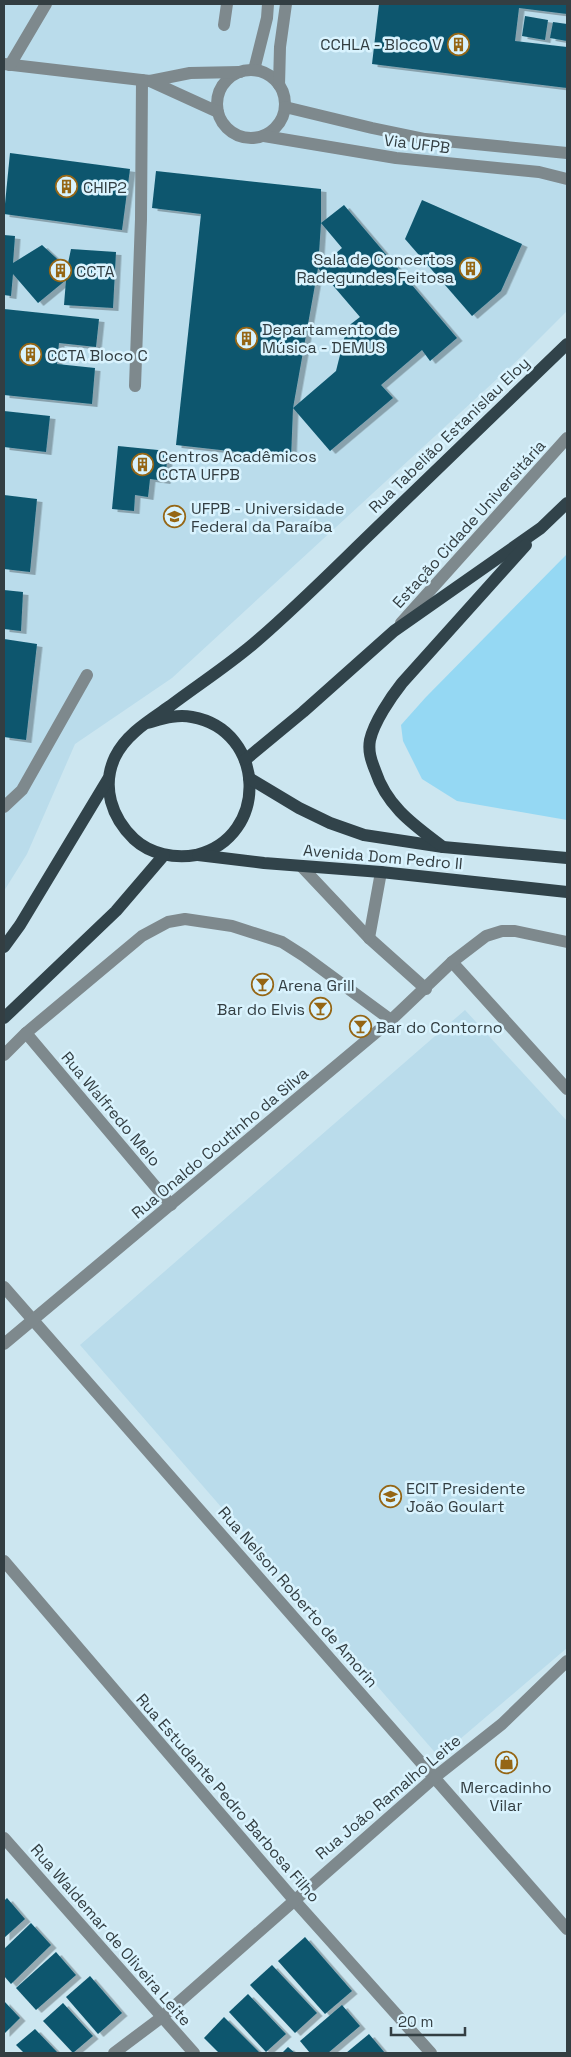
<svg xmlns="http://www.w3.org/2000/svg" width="571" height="2057" viewBox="0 0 571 2057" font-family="'Space Grotesk',sans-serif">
	<defs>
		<filter id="shadow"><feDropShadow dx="5.5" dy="3" stdDeviation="0" flood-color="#0004"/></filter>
	</defs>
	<rect width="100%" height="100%" fill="#cce6f0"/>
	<g fill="#badceb">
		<polygon points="4,4 567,4 567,311 522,356 172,678 75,744 27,854 4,891"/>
		<polygon points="465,1010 567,1121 567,1648 439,1757 80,1345"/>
	</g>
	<polygon fill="#95d8f3" points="567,554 567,820 457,801 422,779 403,741 401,725 426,697"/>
	<g fill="#0b566e" filter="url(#shadow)">
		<polygon points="379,4 567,4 567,14 519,8 515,41 567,47 567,88 372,64"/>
		<polygon points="525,16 548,20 545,40 522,36"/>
		<polygon points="553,22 567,24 567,41 550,38"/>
		<polygon points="10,153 130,169 122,230 4,214"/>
		<polygon points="156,171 321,189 321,223 318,268 293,408 291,458 176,445 201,214 152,208"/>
		<polygon points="422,200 522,244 501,291 472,316 405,239"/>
		<polygon points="344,205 457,338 430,361 422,350 381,385 393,398 330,451 293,408 336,371 347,327 360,317 318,268 342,248 321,223"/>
		<polygon points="4,235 15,236 13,263 42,245 67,268 71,249 116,252 113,308 64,305 66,280 38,303 13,274 11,296 4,295"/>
		<polygon points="4,309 99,319 96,347 59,343 57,364 95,368 92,404 4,395"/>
		<polygon points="4,411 50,416 46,452 4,447"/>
		<polygon points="118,446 168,451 165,481 150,479 148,497 135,495 134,511 112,509"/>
		<polygon points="4,495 37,499 30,572 4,569"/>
		<polygon points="4,590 23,592 21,631 4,629"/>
		<polygon points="4,639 37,644 26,740 4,737"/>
		<polygon points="7,1898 25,1919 4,1938 4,1901"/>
		<polygon points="31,1923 51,1945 11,1984 4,1976 4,1949"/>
		<polygon points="305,1937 352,1991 325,2014 278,1961"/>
		<polygon points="56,1952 76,1975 36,2010 16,1988"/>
		<polygon points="272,1965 317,2013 295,2033 250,1985"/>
		<polygon points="90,1976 122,2013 98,2034 66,1997"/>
		<polygon points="248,1994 286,2034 266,2052 229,2012"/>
		<polygon points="4,2001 20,2018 4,2034"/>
		<polygon points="63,2003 93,2036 73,2053 43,2021"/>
		<polygon points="342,2005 360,2026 328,2053 310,2053 300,2041"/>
		<polygon points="224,2017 260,2053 219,2053 204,2038"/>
		<polygon points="35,2029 58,2053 24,2053 16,2045"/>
		<polygon points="369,2034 385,2053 346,2053"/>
		<polygon points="288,2047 295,2053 282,2053"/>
	</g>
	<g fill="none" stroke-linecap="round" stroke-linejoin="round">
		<g stroke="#7e898d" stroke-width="12">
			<polyline points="224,25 227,4"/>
			<polyline points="4,64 150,81"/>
			<polyline points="10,65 46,4"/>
			<polyline points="254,70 267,18 268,4"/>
			<circle cx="251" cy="104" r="34"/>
			<polyline points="279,85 280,47 286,4"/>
			<polyline points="285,107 372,128 425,139 567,153"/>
			<polyline points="218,112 150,81 190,73 240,72"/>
			<polyline points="264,136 396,158 539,172 567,179"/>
			<polyline points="135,386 141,219 142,80"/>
			<polyline points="401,623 567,438"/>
			<polyline points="4,807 22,790 87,675"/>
			<polyline points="301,866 369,938 426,989"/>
			<polyline points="369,938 381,872"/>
			<polyline points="452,962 567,1089"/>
			<polyline points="26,1033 171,1205"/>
			<polyline points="4,1055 26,1033 142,936 168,922 185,919 232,926 282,942 304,956 391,1020"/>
			<polyline points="4,1287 567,1929"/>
			<polyline points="4,1344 391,1020 452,962 486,936 502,931 515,931 567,942"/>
			<polyline points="4,1561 294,1900 431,2053"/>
			<polyline points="4,1838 194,2053"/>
			<polyline points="114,2053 162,2017 435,1777 502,1724 567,1661"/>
		</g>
		<g stroke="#31434a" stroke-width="12">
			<path d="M 147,723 C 162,719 176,714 192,717 C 266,730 270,837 196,855 C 175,859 150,854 134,839 C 112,818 101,787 115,757 C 126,734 150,720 170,706 C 199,684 232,663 259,639 C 296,607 331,572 366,538 C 433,473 500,409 567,344"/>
			<polyline points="245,760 303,712 394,631 541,528 567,503"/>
			<polyline points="249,778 299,808 330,823 364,835 443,847 567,858"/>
			<path d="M 443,847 C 414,825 387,807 375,770 C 371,760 368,751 370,740 C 374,722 391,697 402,683 L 526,545"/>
			<polyline points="198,855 264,863 381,872 567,892"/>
			<polyline points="4,947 20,925 108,779"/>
			<polyline points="4,1018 116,911 164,855"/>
		</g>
	</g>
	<defs>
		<symbol id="building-ring" viewBox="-11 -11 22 22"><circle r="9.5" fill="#d9f3fe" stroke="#956615" stroke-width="1.5"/><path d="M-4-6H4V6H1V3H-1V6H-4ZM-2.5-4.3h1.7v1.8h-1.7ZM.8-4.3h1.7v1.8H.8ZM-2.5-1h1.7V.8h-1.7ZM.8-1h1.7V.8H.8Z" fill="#956615"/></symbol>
		<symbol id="university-ring" viewBox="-11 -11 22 22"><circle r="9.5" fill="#d9f3fe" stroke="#956615" stroke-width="1.5"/><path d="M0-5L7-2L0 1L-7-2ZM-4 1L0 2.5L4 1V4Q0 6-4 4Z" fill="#956615"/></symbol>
		<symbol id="bar-ring" viewBox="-11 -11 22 22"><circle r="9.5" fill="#d9f3fe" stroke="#956615" stroke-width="1.5"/><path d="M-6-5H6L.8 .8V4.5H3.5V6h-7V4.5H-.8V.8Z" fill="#956615"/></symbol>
		<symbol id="school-ring" viewBox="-11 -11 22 22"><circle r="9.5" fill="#d9f3fe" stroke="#956615" stroke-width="1.5"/><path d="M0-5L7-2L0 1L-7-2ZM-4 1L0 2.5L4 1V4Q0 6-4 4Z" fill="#956615"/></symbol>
		<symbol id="shop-ring" viewBox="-11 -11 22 22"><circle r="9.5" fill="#d9f3fe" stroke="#956615" stroke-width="1.5"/><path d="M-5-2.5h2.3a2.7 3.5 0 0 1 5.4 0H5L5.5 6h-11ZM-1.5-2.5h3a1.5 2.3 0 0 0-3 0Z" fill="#956615"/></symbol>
	</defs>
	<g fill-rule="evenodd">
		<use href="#building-ring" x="446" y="32" width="25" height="25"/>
		<use href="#building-ring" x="54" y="174" width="25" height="25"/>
		<use href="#building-ring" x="458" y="256" width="25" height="25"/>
		<use href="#building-ring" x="48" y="258" width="25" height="25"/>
		<use href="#building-ring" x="234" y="326" width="25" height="25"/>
		<use href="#building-ring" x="18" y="342" width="25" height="25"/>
		<use href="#building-ring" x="130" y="452" width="25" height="25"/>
		<use href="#university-ring" x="162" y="504" width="25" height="25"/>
		<use href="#bar-ring" x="250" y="972" width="25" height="25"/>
		<use href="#bar-ring" x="308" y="996" width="25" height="25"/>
		<use href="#bar-ring" x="348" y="1014" width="25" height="25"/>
		<use href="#school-ring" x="378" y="1484" width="25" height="25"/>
		<use href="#shop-ring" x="494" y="1750" width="25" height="25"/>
	</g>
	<g text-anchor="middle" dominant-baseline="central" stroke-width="5" stroke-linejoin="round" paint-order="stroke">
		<g font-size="16" fill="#333e42" stroke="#d9f3fe" text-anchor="start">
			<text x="442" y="44" text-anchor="end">CCHLA - Bloco V</text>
			<text x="83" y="187">CHIP2</text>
			<text x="454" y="259" text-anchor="end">Sala de Concertos<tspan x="454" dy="18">Radegundes Feitosa</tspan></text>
			<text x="76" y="271">CCTA</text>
			<text x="262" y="329">Departamento de<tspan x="262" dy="18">Música - DEMUS</tspan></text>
			<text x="47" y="355">CCTA Bloco C</text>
			<text x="158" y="456">Centros Acadêmicos<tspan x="158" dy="18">CCTA UFPB</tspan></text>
			<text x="191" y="508">UFPB - Universidade<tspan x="191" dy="18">Federal da Paraíba</tspan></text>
			<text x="278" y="985">Arena Grill</text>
			<text x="305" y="1009" text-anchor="end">Bar do Elvis</text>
			<text x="376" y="1027">Bar do Contorno</text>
			<text x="406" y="1488">ECIT Presidente<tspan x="406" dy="18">João Goulart</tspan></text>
			<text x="506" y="1787" text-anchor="middle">Mercadinho<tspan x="506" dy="18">Vilar</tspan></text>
		</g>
		<g font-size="16" fill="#333e42" stroke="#d9f3fe">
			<text transform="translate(417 144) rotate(7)">Via UFPB</text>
			<text transform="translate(449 435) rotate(-44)">Rua Tabelião Estanislau Eloy</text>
			<text transform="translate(469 524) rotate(-48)">Estação Cidade Universitária</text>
			<text transform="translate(383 857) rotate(5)">Avenida Dom Pedro II</text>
			<text transform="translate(111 1109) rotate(50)">Rua Walfredo Melo</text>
			<text transform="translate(220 1143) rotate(-40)">Rua Onaldo Coutinho da Silva</text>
			<text transform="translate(298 1597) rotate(49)">Rua Nelson Roberto de Amorin</text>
			<text transform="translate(388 1797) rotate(-40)">Rua João Ramalho Leite</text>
			<text transform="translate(228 1798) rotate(49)">Rua Estudante Pedro Barbosa Filho</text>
			<text transform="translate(111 1935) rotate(49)">Rua Waldemar de Oliveira Leite</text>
		</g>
	</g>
	<rect width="571" height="2057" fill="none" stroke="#333e42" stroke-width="10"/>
	<path d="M391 2027v8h74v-8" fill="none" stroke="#333e42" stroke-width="2.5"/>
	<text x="398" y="2027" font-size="15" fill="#333e42" stroke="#d9f3fe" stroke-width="4" paint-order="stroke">20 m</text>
</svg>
